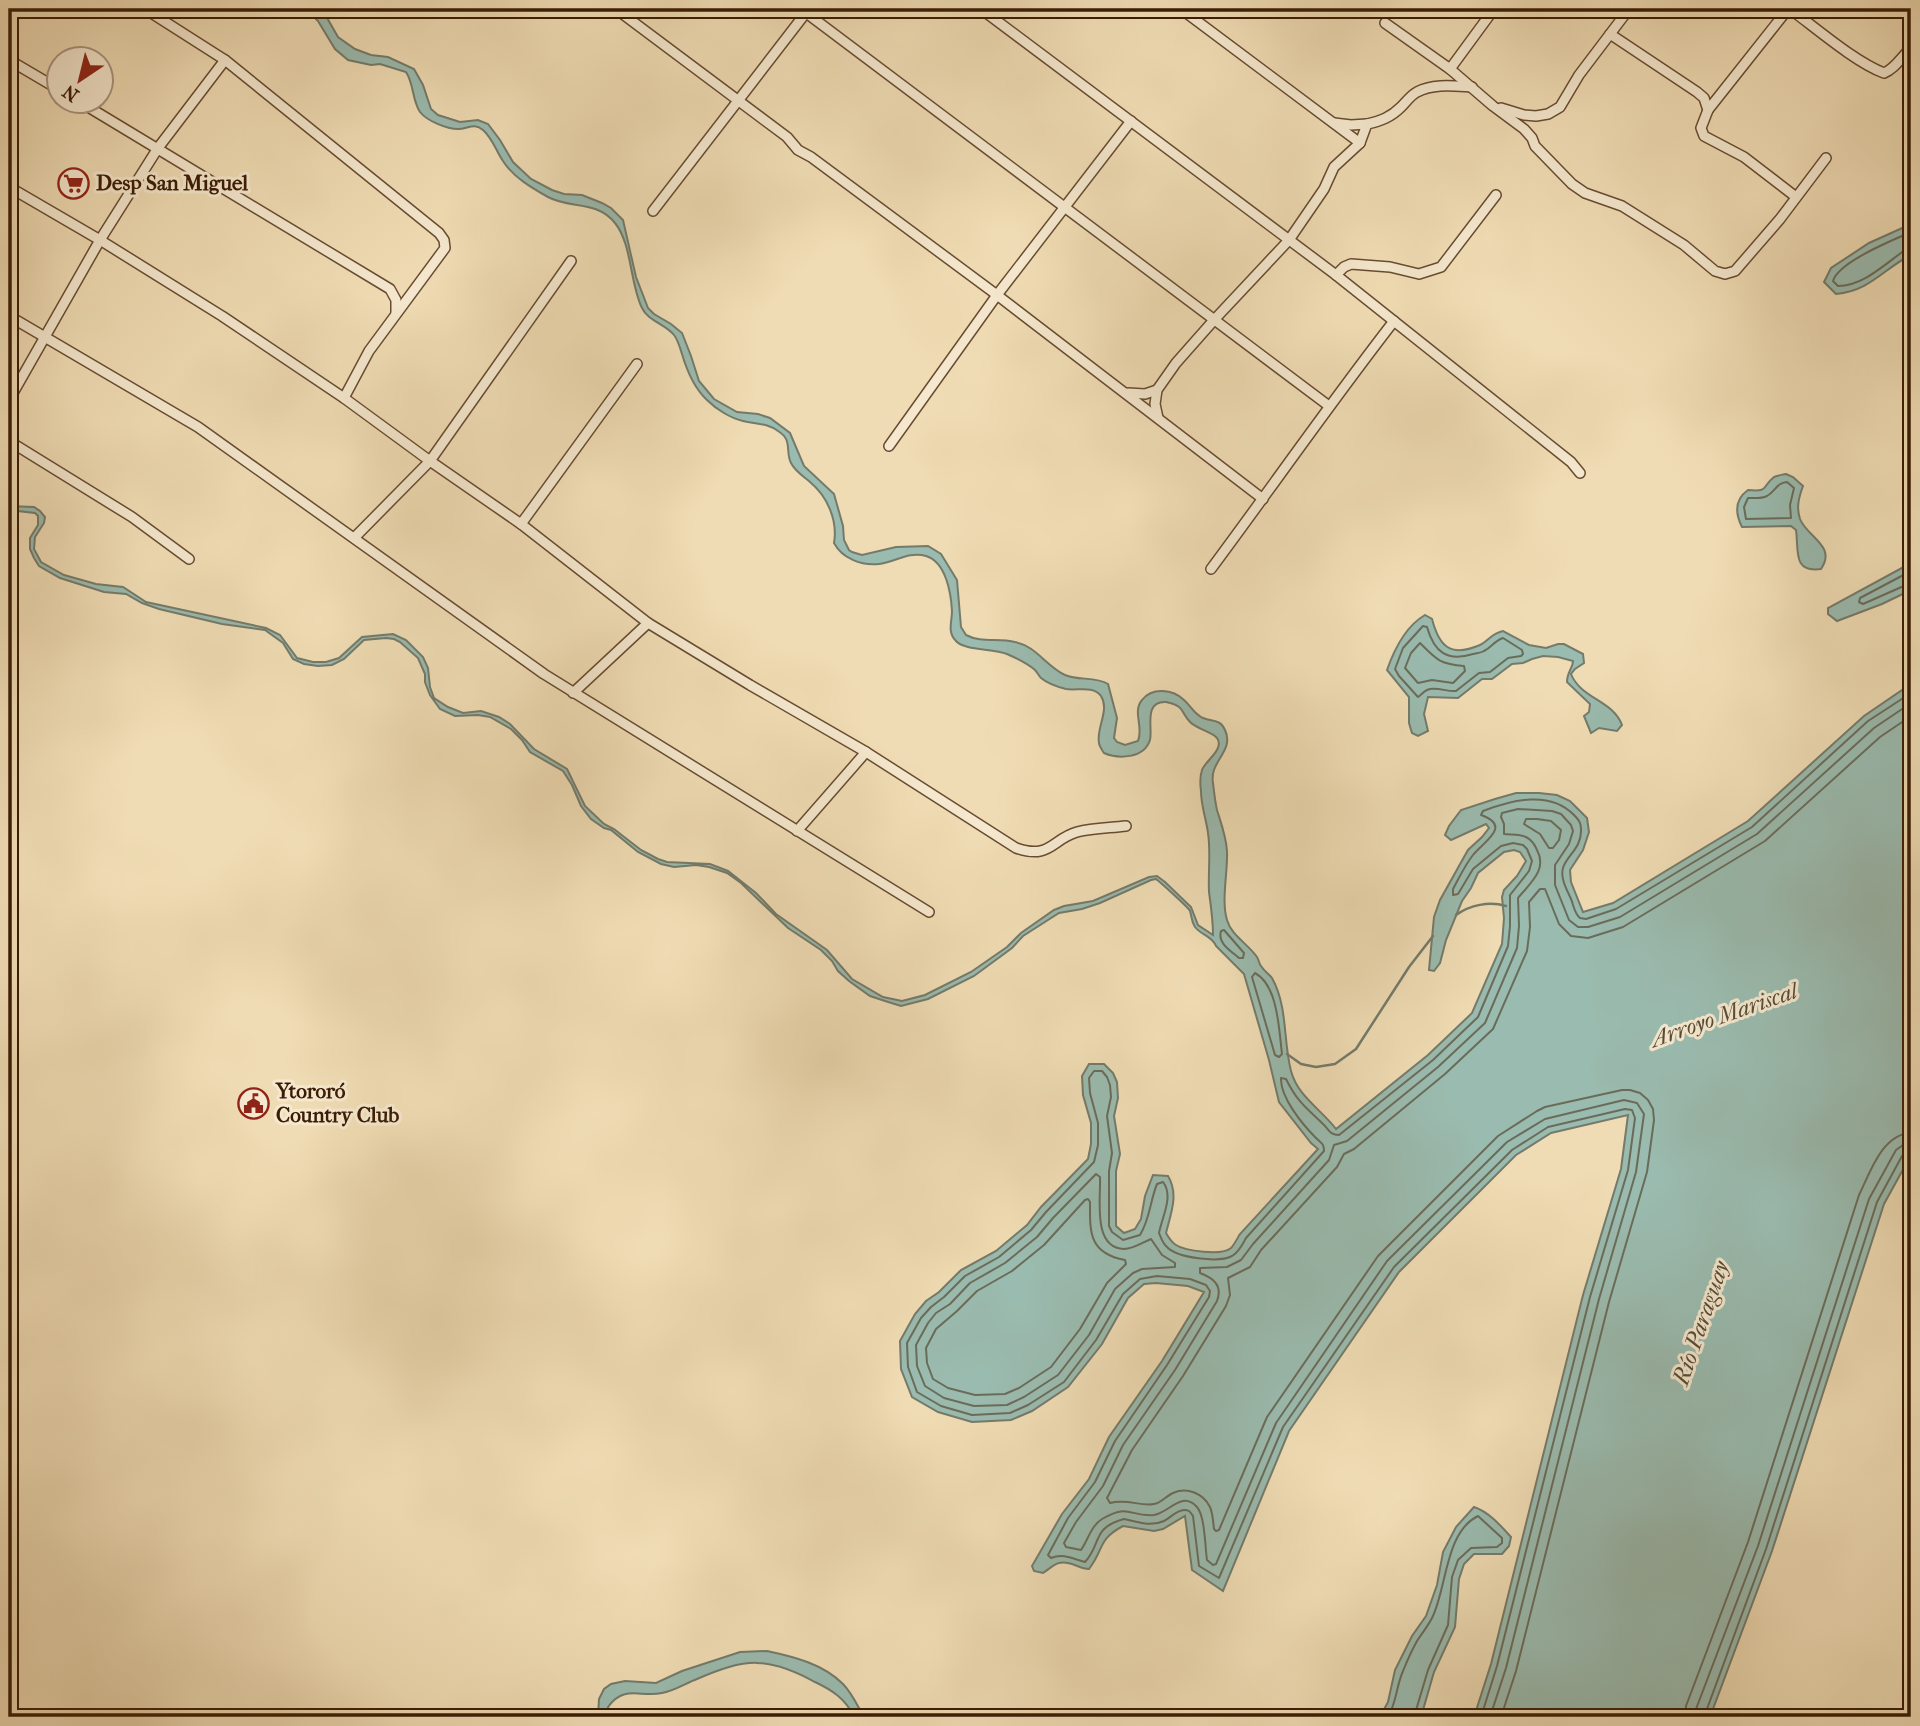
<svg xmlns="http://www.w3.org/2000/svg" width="1920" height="1726" viewBox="0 0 1920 1726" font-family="'IM FELL French Canon',serif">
	<rect width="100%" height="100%" fill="#f0dcb4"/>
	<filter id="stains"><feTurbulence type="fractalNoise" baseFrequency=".00286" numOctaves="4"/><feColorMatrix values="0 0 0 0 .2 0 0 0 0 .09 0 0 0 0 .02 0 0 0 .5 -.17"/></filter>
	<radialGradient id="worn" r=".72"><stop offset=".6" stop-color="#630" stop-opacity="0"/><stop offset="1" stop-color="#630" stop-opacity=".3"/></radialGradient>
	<g fill="#9abbaf" stroke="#747b6b" stroke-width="2">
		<path d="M 306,9 L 322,9 L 338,37 L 355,49 L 371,55 L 388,57 L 414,69 L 423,85 L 431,109 L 438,115 L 460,122 L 478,120 L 488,124 L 500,140 L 513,162 L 531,179 L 552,190 L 564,194 L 582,195 L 602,203 L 611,208 L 623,220 L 636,277 L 648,308 L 654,314 L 671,324 L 682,333 L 691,356 L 699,381 L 714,399 L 737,412 L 758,414 L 770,418 L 790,433 L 804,466 L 834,494 L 843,526 L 844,540 L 849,550 L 852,552 L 862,555 L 896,547 L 928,546 L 941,554 L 957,580 L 961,627 L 966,635 C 981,643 998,638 1015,642 C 1036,646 1046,666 1065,675 C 1079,681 1095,676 1108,684 L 1117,718 L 1114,738 L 1117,742 L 1125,745 L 1138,741 C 1144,727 1132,712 1142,700 C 1152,687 1173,689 1184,700 C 1191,706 1194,714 1203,718 C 1213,722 1220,719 1225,730 C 1235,751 1209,761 1213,783 C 1214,792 1215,801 1217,810 C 1221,823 1226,836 1227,851 C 1228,872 1221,900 1227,920 C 1231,935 1248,944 1257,957 C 1259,960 1259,964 1261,966 C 1264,971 1269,974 1272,978 C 1288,1007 1283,1040 1291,1071 C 1298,1097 1321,1109 1336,1129 L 1428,1055 L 1472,1013 L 1502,944 L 1504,918 L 1502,897 L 1504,890 L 1517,876 L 1526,861 L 1520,852 L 1514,850 L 1504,852 L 1478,873 L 1471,888 L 1462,901 L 1446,940 L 1440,963 L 1434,971 L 1429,970 L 1434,917 L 1440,900 L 1468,850 L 1482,837 L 1489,828 L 1486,824 L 1451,840 L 1445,835 L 1449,826 L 1461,810 L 1495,799 L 1516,793 L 1539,793 L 1557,795 L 1570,801 L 1587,818 L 1589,832 L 1583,850 L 1570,870 L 1571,882 L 1583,912 L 1613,903 L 1748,821 L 1864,716 L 1911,684 L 1911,1155 L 1884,1204 L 1772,1551 L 1710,1717 L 1474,1717 L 1491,1664 L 1583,1295 L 1621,1169 L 1628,1115 L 1551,1133 L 1516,1155 L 1399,1272 L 1289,1431 L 1223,1591 L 1192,1570 L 1185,1516 L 1163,1529 L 1154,1531 L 1123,1526 C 1097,1540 1105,1548 1089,1569 C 1079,1569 1070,1560 1059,1563 C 1054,1564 1048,1570 1043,1573 L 1034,1571 L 1032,1566 L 1062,1514 L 1089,1479 L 1109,1437 L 1162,1361 L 1204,1292 L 1188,1286 L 1156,1283 L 1144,1284 L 1128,1298 L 1102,1344 L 1068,1387 L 1032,1411 L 1011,1420 L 972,1422 L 938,1412 L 912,1397 L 901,1369 L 900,1341 L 915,1314 L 926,1301 L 939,1292 L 961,1270 L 996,1251 L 1027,1225 L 1041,1207 L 1088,1159 L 1091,1144 L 1091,1123 L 1083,1095 L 1082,1076 L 1089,1064 L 1104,1064 L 1113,1073 L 1117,1082 L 1118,1098 L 1114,1116 L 1120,1154 L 1116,1171 L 1116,1226 L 1124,1233 L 1135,1229 L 1141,1219 L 1145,1196 L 1153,1175 L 1168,1176 C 1179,1194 1171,1213 1166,1233 C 1169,1238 1171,1242 1176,1245 C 1185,1251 1222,1256 1231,1248 C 1234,1245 1237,1239 1240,1234 L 1318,1149 L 1311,1143 L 1279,1102 L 1269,1060 L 1244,974 L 1216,946 C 1212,936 1201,935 1195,927 C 1191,921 1192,917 1190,911 C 1189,908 1160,882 1156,879 L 1151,880 L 1100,903 L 1082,909 L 1059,913 L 1023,936 L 1012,948 L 974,976 L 928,999 L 901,1006 L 885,1001 L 870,996 L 849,981 L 838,971 L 832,961 L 821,950 L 788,928 L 741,883 L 727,873 L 709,867 L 696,865 L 674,867 L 661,864 L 638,852 L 611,830 L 604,828 L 591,819 L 581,806 L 572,785 L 563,771 L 530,752 L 522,740 L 511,729 L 490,717 L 478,715 L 455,716 L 440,709 L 430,695 L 425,682 L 425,674 L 418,658 L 400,642 L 394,639 L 386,638 L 364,640 L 344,659 L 332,665 L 318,666 L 304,664 L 293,659 L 283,643 L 265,630 L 222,624 L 159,609 L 142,603 L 126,594 L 104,592 L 60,578 L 39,566 L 34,558 L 30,549 L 30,538 L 38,525 L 38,516 L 35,513 L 9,510 L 9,506 L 34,507 L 40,511 L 45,517 L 44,523 L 35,537 L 34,549 L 41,562 L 64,575 L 96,584 L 123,587 L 146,602 L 266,628 L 280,635 L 297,658 L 313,662 L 326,662 L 339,658 L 362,637 L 393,634 L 406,640 L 423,657 L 428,668 L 430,687 L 434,698 L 448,707 L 463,713 L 481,711 L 499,717 L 510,724 L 534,749 L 567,769 L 585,806 L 604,824 L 614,829 L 641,850 L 658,859 L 667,862 L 710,864 L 728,871 L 756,893 L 776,914 L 827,950 L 852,979 L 883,997 L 902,1001 L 925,995 L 971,972 L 1007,947 L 1021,933 L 1054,910 L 1064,906 L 1093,901 L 1149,877 L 1157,876 L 1165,882 L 1191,907 L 1198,925 L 1213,935 C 1213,920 1211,906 1209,892 C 1208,872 1211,852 1208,833 C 1206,818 1201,806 1201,791 C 1200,784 1200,776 1202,770 C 1205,761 1225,749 1217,738 C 1212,732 1197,729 1190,722 C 1186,718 1184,713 1181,709 C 1178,705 1171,703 1166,702 C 1143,701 1153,728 1150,740 C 1144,759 1118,759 1104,753 C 1103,752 1099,745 1099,743 C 1096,728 1110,710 1101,696 C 1093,685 1077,691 1066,689 C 1058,687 1047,683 1041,678 C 1039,676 1037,672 1035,670 C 1027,663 1016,658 1007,654 C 993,648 965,651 956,641 C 947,632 952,622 952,611 C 951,593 946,562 926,556 C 909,551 895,562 879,564 C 861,566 842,558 834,543 C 838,520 827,496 810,482 C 803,476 795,471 791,463 C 785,451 793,440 778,431 C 767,423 756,424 743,421 C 730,418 716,409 707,400 C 694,388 687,371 682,354 C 680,348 678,340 674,335 C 665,324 648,321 642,308 C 630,284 632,244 615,223 C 597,200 570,209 548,197 C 532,188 513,177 503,161 C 496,151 493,139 483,130 C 474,122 468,129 458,129 C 447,129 427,121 420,112 C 412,100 414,84 406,72 L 380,64 L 371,65 L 348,60 L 335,49 L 318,21 Z"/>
		<path d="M 1911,224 L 1911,255 C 1883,269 1870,291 1836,294 L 1824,282 L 1831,268 L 1869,243 Z"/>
		<path d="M 1786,474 L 1793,477 L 1803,486 C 1799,497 1796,507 1800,519 C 1807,537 1837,546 1821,569 C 1792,573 1799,550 1796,530 L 1791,526 L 1742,527 C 1735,513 1734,500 1748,490 C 1770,492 1761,487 1774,477 C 1776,476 1785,474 1786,474 Z"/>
		<polygon points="1911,563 1911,590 1882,604 1837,621 1828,614 1828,608"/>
		<path d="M 1425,615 L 1432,619 C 1439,646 1450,658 1480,645 C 1489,641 1490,634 1503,631 L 1529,645 L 1546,648 L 1558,644 L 1564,644 L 1583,654 L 1584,663 L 1575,669 L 1571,674 C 1581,699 1613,700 1622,725 L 1617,731 L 1599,728 L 1591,733 L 1584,716 L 1589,712 L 1590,704 L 1567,682 C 1567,672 1573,668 1573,661 L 1558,657 L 1543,656 L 1532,659 L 1523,663 L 1512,664 L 1492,679 L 1482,679 L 1458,698 L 1428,697 L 1424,714 L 1428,731 L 1418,736 L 1412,733 L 1409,723 L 1409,697 L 1387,670 C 1394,650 1406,626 1425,615 Z"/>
		<path d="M 1474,1507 C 1489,1512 1501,1526 1511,1537 L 1509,1546 L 1502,1554 L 1474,1554 L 1464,1564 L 1459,1579 L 1455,1627 L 1434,1672 L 1421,1717 L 1380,1717 L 1388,1702 L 1395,1670 L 1412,1636 L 1426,1616 L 1437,1585 L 1443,1552 L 1456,1527 Z"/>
		<path d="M 767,1651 C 795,1657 823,1664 843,1684 C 852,1693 858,1707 864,1717 L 854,1717 C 846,1699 832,1690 815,1682 C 768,1656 745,1658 697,1679 C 686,1683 674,1691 662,1693 C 641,1698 625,1684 608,1707 L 610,1717 L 598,1717 L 599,1699 L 604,1689 L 611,1684 L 625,1681 L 656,1683 L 682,1671 L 740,1652 Z"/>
	</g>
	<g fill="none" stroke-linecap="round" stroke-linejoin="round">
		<g stroke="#6a6c5a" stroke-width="2">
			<path d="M 1911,232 C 1893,240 1838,262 1833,281 L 1838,286 C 1863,286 1885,264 1905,250 L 1911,249"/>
			<path d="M 1787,482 L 1794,488 L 1790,505 L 1791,518 L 1746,519 L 1744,507 L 1748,498 C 1754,498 1761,499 1767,496 C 1776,491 1776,483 1787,482 Z"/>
			<polyline points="1911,571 1860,598 1859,602 1863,604 1906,585 1911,585"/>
			<path d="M 1423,626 L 1427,627 C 1434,652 1447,662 1473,654 C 1477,653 1481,653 1484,651 C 1492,647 1494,641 1503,638 L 1522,650 L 1523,654 L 1521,656 L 1508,658 L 1490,672 L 1479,673 L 1456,691 C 1447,692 1435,686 1427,690 C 1423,692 1421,695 1418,697 L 1399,676 L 1395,669 L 1403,648 Z"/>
			<path d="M 1420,643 C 1436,659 1439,664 1464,666 L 1465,671 L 1453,683 L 1432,680 L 1418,683 L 1405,668 L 1411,653 Z"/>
			<polygon points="1537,819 1551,821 1561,830 1559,840 1553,848 1549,848 1540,834 1524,824 1526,819"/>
			<path d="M 1224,930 L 1244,953 L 1243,958 L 1239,958 C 1231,951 1217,943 1221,931 Z"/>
			<path d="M 1255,973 C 1278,985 1279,1030 1282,1054 L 1279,1057 L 1275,1055 L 1252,977 Z"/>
			<path d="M 1096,1174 L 1100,1177 C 1101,1198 1092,1248 1124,1249 C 1134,1249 1143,1242 1151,1239 L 1162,1255 L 1175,1263 L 1175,1267 L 1142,1269 L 1133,1273 L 1115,1289 L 1089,1335 L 1058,1375 L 1024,1397 L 1007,1405 L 974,1406 L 944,1398 L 925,1386 L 917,1366 L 916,1345 L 928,1323 L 936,1313 L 950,1304 L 970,1283 L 1005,1263 L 1037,1237 L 1053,1218 Z"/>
			<path d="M 1085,1200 L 1088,1199 L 1090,1202 C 1090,1231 1088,1253 1125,1260 L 1126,1264 L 1107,1283 L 1080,1329 L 1051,1367 L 1019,1388 L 1005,1394 L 975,1395 L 948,1388 L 933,1379 L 927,1363 L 926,1348 L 936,1329 L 957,1311 L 977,1291 L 1012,1271 L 1044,1245 Z"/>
			<path d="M 1388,1717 C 1397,1701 1396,1687 1403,1671 C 1407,1661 1412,1650 1417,1641 C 1422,1633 1428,1626 1432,1618 C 1447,1588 1445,1532 1478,1516 L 1502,1538 L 1502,1543 L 1497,1547 L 1471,1548 L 1458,1560 L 1452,1577 L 1448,1625 L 1428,1670 L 1414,1717"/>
			<path d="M 1481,1717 L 1497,1666 L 1590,1297 L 1628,1170 L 1635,1118 L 1632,1110 L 1625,1109 L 1548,1127 L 1512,1150 L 1394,1267 L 1283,1427 L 1219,1578 L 1199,1566 L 1193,1516 C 1190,1512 1190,1510 1184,1510 C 1177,1510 1170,1518 1164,1521 C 1151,1527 1137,1522 1124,1519 C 1091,1528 1102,1544 1085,1562 C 1073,1559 1064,1553 1051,1558 L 1048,1555 L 1068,1518 L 1095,1482 L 1115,1441 L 1167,1365 L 1209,1297 L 1210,1291 L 1206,1285 L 1190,1279 L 1157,1276 L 1140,1279 L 1123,1294 L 1096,1340 L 1064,1382 L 1028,1405 L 1010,1413 L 972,1415 L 941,1406 L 917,1392 L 908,1367 L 907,1343 L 921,1318 L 931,1307 L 944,1297 L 965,1276 L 999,1257 L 1031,1230 L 1046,1212 L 1094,1162 L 1098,1145 L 1098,1123 L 1090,1093 L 1089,1078 L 1094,1071 L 1102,1071 L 1107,1077 L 1110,1085 L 1111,1097 L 1107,1116 L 1112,1153 L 1109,1171 L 1109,1226 L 1112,1232 L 1123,1240 L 1140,1235 C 1150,1219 1150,1201 1157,1184 L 1163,1182 C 1174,1196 1162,1217 1159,1233 C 1161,1238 1163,1244 1167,1247 C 1177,1258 1219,1263 1232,1256 C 1239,1252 1242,1245 1246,1238 L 1324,1151 C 1324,1143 1321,1143 1316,1138 C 1302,1124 1280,1097 1281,1078 L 1286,1079 C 1297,1101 1304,1106 1322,1123 C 1329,1129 1329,1135 1339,1135 L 1433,1060 L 1478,1017 L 1508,946 L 1510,926 L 1510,895 L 1529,871 L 1532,861 L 1527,849 L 1523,845 L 1513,843 L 1501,846 L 1473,869 L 1458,894 L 1453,895 L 1453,889 C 1459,878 1465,865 1473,855 C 1483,842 1513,826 1481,815 L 1483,811 C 1512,800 1550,790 1574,815 C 1579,820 1581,823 1581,829 C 1582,848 1567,855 1563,868 C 1560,878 1567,890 1571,899 C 1574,906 1574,913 1580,918 L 1586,919 L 1616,909 L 1752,827 L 1868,721 L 1911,693"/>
			<path d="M 1490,1717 L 1506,1668 L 1599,1299 L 1636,1172 L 1644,1114 L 1637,1103 L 1624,1100 L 1545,1119 L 1507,1142 L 1387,1261 L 1276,1423 L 1216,1564 L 1213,1565 L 1207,1560 C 1205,1547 1205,1516 1197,1507 C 1182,1490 1169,1513 1154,1515 C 1129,1517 1129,1503 1102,1519 C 1091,1526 1088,1540 1081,1550 L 1066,1547 L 1064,1543 L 1076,1522 L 1103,1486 L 1123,1445 L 1175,1370 L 1217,1301 C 1223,1285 1213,1278 1200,1273 L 1200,1268 L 1227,1267 L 1241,1260 L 1253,1244 L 1329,1160 L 1334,1145 L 1347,1141 L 1438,1067 L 1485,1023 L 1517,948 L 1519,926 L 1518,898 C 1529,884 1548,870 1537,850 C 1535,845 1532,840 1526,837 C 1519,834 1511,835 1504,834 L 1504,824 L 1501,817 L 1502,813 L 1518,809 L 1552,811 L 1561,814 L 1571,825 L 1573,831 L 1569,844 L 1555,865 L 1555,885 L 1569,920 L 1578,927 L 1588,927 L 1620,917 L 1757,834 L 1874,728 L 1911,703"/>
			<path d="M 1501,1717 L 1516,1671 L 1609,1302 L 1647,1172 L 1654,1120 L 1653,1109 L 1648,1100 L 1640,1093 L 1630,1090 L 1622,1090 L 1545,1107 L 1537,1111 L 1498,1136 L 1378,1256 L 1267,1417 L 1219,1530 L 1216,1531 L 1214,1529 C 1213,1522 1213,1514 1210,1507 C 1203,1493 1187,1487 1173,1493 C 1166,1496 1161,1503 1154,1504 C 1140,1507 1128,1498 1110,1503 L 1107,1498 L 1132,1450 L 1183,1376 L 1226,1306 L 1230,1295 L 1228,1278 L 1250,1267 L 1261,1250 L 1337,1167 L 1344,1154 L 1354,1149 L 1445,1074 L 1493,1029 L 1527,951 L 1530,927 L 1529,902 L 1540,889 L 1545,889 L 1559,924 L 1571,936 L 1588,938 L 1623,927 L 1765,841 L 1880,737 L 1911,716"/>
			<path d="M 1685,1717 L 1686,1706 L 1748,1542 L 1859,1195 C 1870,1173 1882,1134 1911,1133"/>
			<polyline points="1695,1717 1696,1709 1758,1546 1869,1199 1896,1150 1903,1145 1911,1143"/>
			<polyline points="1704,1717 1766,1549 1877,1202 1902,1156 1906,1153 1911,1152"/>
		</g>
		<g stroke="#747b6b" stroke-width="2.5">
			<path d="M 1456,915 C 1470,905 1489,901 1506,906"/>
			<polyline points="1287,1054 1301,1064 1316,1067 1335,1064 1356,1049 1409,967 1433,936"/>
		</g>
		<defs>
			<g id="minor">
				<polyline points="145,9 225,60 439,233 444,240 445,248 369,351 344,398"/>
				<polyline points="616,9 787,137 798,150 811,157 997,295 1263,499"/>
				<polyline points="801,9 1329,406"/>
				<polyline points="981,9 1336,275 1571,462 1580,473"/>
				<polyline points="1181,9 1360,143"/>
				<polyline points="1788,9 1708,110 1701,128 1704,136 1744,157 1796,197"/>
				<path d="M 1790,9 C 1816,28 1855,62 1884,73 C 1895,69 1902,56 1911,48"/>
				<polyline points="1189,14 1200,12 1205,9"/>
				<polyline points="1385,23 1450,69 1493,106 1524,129 1532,138 1535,146 1572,184 1585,193 1622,206 1684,245 1715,271 1725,274 1735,271 1780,219 1826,158"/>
				<polyline points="1610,34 1697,92 1704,98 1708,110"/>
				<polyline points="9,60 60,90"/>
				<polyline points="1450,69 1494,9"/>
				<polyline points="80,102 390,289 396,300 396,313"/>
				<polyline points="1501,108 1524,115 1536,116 1548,114 1560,107 1579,75 1629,9"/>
				<polyline points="1334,123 1351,125 1367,124"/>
				<path d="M 9,187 L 100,240 L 222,316 L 344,398 L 430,461 L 521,524 L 648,623 L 750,685 L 866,752 L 1016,848 C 1050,860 1052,839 1077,832 C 1093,828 1110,828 1126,826"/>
				<polyline points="653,211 808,10"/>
				<polyline points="1336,275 1344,267 1351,264 1390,267 1419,274 1441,267 1496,195"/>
				<polyline points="9,316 198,427 544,674 929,912"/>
				<polyline points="1128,393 1145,394 1157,390"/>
				<polyline points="9,400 100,240 158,148 225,60"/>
				<path d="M 1158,418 L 1155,404 L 1157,390 L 1176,363 L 1214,320 L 1289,240 L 1324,189 L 1334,167 L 1360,143 L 1367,124 C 1381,121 1391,117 1401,107 C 1406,102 1411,95 1417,92 C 1433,83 1455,86 1472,87"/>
				<polyline points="9,441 132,517 189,559"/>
				<polyline points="889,446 997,295 1131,121"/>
				<polyline points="521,524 637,364"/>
				<polyline points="354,538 430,461 571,261"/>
				<path d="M 1211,569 C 1272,487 1331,402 1394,321"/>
				<polyline points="573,693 648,623"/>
				<polyline points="797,831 866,752"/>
			</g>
		</defs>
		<use href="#minor" stroke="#684c31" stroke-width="12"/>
		<use href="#minor" stroke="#f5e8ce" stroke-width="9"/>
	</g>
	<defs>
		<symbol id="supermarket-ring" viewBox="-11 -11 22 22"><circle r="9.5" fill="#f5e8ce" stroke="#8f2418" stroke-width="1.5"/><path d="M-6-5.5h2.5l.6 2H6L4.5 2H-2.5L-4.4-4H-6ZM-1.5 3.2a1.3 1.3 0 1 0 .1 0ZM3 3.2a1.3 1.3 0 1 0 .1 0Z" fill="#8f2418"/></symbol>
		<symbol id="civic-ring" viewBox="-11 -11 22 22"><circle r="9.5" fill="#f5e8ce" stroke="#8f2418" stroke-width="1.5"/><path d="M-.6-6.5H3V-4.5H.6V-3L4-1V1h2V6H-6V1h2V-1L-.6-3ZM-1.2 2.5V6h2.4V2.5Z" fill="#8f2418"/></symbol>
	</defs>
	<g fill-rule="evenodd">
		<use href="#supermarket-ring" x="56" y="166" width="35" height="35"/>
		<use href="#civic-ring" x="236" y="1086" width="35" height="35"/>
	</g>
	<g text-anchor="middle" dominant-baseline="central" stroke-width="6" stroke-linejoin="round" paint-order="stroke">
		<g font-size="21" font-weight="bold" fill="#3a1c05" stroke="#f5e8ce" text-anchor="start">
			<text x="96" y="183">Desp San Miguel</text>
			<text x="276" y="1091">Ytororó<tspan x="276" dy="24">Country Club</tspan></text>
		</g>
		<g font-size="23" font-style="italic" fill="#574c38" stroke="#f5e8ce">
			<text transform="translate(1724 1015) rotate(-19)">Arroyo Mariscal</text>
			<text transform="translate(1701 1323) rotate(-71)">Río Paraguay</text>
		</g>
	</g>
	<rect width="1920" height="1726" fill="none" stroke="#f0dcb4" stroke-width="35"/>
	<rect x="10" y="10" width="1899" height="1705" fill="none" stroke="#3a1c05" stroke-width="3.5"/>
	<rect x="18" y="18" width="1885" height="1691" fill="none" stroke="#3a1c05" stroke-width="2"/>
	<g transform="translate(80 80) rotate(215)"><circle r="33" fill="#f5e8ce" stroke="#aa967e" stroke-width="2"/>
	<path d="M0-5L12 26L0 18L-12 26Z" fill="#8f2418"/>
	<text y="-10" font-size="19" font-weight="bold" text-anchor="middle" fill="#3a1c05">N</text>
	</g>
	<rect width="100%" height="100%" filter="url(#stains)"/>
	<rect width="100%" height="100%" fill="url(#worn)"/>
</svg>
